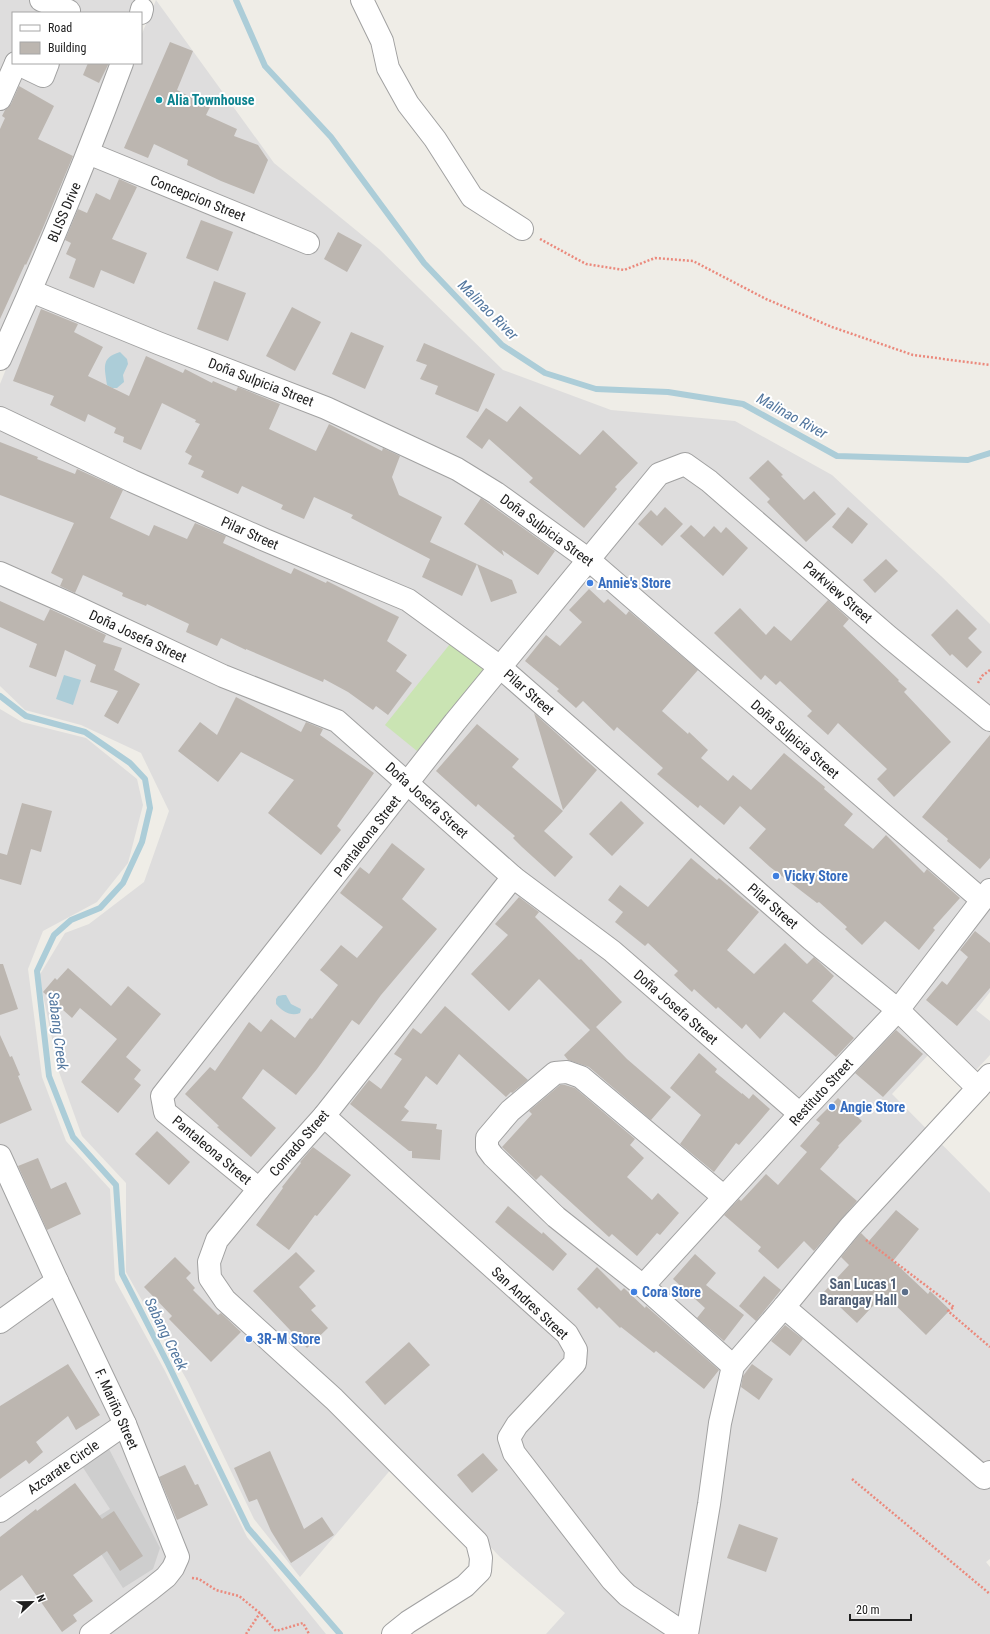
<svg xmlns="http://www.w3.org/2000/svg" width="990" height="1634" viewBox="0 0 990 1634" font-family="'Roboto Condensed',sans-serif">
	<rect width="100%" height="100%" fill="#efede7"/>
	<g fill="#dedddd">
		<polygon points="0,0 139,0 134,13 13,13 13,63 113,63 0,335"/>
		<polygon points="156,0 274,163 379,249 503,370 611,410 735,421 832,475 941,576 990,624 990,992 976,1010 990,1021 990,1055 965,1082 930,1053 892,1094 990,1193 990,1559 986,1562 990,1567 990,1634 546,1634 565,1613 500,1557 403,1455 300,1577 254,1519 188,1382 126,1272 126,1183 82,1136 59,1072 39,976 65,933 89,924 144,882 169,811 141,753 81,725 25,710 0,686 0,384 130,63 141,63 141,36"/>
		<polygon points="0,709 22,722 86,738 137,779 143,805 128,863 97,902 43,931 28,969 42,1077 66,1141 110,1189 115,1280 165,1371 247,1537 326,1634 0,1634"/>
	</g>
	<polygon fill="#cecece" points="109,1449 160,1548 153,1569 123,1588 83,1526 110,1509 82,1466"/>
	<polygon fill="#cae4b3" points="454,639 487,665 417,751 385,725"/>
	<g fill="#accdd8">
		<path d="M 120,352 L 127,359 L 128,364 L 123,375 L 124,382 L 117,388 L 112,388 L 107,385 C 105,368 100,358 120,352 Z"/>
		<polygon points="64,675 81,680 73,705 56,699"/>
		<path d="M 283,995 L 286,995 L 291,1004 L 301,1009 L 300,1013 C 291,1017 282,1011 276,1004 L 276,999 L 278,996 Z"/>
	</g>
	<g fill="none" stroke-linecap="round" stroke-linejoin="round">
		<g stroke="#accdd8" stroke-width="6">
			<polyline points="236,0 265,66 331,137 424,263 502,345 545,373 596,389 668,392 743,404 837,456 968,460 990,453"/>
			<polyline points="0,696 26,716 85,732 130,763 145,779 150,808 142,842 123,883 100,908 71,920 54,935 37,971 49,1076 73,1137 116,1185 122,1274 168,1364 248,1528 340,1634"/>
		</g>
	</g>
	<g fill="#bcb6b0">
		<polygon points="170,42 193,51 177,90 210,107 206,115 237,129 234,136 258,145 268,160 254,194 221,181 187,165 188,160 154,144 148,158 124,148"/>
		<polygon points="88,63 109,63 99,83 83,75"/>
		<polygon points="19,86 54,106 38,139 73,156 42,230 26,265 25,264 0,319 0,129 5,118 2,116 5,110 11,104"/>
		<polygon points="119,179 137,187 112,239 147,253 134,284 101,270 94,288 69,278 76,259 66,254 71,243 65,240 78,209 87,213 96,193 110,200"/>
		<polygon points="201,220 233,232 218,271 186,258"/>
		<polygon points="338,232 362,245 347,272 324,259"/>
		<polygon points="214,281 246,293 228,341 197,329"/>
		<polygon points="292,307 321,322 295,371 266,356"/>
		<polygon points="41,309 78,324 74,332 103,347 88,376 129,396 146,356 183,373 185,369 212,383 213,381 236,391 238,387 280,404 269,429 316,451 329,424 382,451 383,448 400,456 392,477 399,495 442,517 430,542 477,564 462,596 422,577 430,559 351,518 353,515 314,497 304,519 281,509 283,505 242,486 238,494 201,477 204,471 188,464 192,456 185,452 200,424 195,422 196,420 162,403 141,450 123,442 124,437 114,433 116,428 88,414 85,422 50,405 54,396 13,381"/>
		<polygon points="351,332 384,346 365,389 332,374"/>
		<polygon points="424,343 495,374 478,412 435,394 438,386 420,379 427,365 416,361"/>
		<polygon points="520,406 580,455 603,430 638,463 615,487 617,489 584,528 529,482 533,478 489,439 482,449 466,437 486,408 507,422"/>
		<polygon points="0,442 38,457 37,459 75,474 77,469 123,490 110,518 149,536 154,525 187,539 195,523 226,536 223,543 291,574 294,568 326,583 327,581 399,617 387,641 407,655 396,671 412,683 388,715 376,706 373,710 348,692 324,679 323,682 246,649 246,650 221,638 217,646 186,632 189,624 147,604 146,606 122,596 123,593 83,575 75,593 60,586 63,579 51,573 74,523 0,495"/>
		<polygon points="768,460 783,475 781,476 804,500 814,491 836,514 806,542 767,502 770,499 749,478"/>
		<polygon points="481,498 555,551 538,575 502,550 504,556 464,524"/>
		<polygon points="665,507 683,524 662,546 638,524 651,510 657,516"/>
		<polygon points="848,507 868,524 852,544 832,527"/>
		<polygon points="691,525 704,537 714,526 721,533 726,527 748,548 723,576 680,536"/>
		<polygon points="886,559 898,571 875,593 863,580"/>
		<polygon points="477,564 512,580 517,593 491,602"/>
		<polygon points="589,589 604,603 608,599 626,615 629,611 698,670 662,711 688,734 689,732 708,750 701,758 728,781 733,775 751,790 784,753 825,787 824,789 853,814 844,825 873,849 886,835 924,873 927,869 960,898 933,928 935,930 919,950 885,921 862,945 845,929 847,927 819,902 817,903 770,867 749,848 766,829 740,806 724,825 700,805 698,808 657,774 663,768 617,727 614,731 583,701 576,708 557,691 559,689 525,661 546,635 560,646 582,622 569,610"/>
		<polygon points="828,600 849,619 843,626 899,680 898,681 907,689 904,692 951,742 894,797 877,779 887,769 838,723 828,735 807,716 812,711 780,681 776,685 765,675 761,680 714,633 740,608 766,635 774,626 791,641"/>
		<polygon points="0,601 44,621 50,609 106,635 103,642 122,648 114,670 140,684 118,724 104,716 118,691 90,682 96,665 65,650 56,677 29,667 37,644 0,627"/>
		<polygon points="957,609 977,629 968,638 982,652 967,668 952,654 950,656 931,635"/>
		<polygon points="236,697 301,732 306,722 323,729 320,735 374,773 337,826 341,830 321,855 268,813 294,780 241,752 218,782 178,751 200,722 217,735"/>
		<polygon points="534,713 597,770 563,810"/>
		<polygon points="477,724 519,759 512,767 563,811 544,831 573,857 555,877 522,847 513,838 515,836 478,804 476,807 436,771"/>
		<polygon points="990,735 990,858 980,869 947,841 948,839 922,817"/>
		<polygon points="621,801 644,823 612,856 589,834"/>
		<polygon points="22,803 52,811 41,852 31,849 21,885 0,879 0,853 7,855"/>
		<polygon points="392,843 425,869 402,899 437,929 381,995 359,1025 352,1020 317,1069 296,1095 263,1069 242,1098 276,1128 251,1157 217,1127 219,1126 185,1094 210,1067 215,1071 249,1022 261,1032 271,1019 295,1038 310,1018 312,1019 338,985 320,970 341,945 357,958 383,927 340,893 360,867 369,874"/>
		<polygon points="691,858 717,880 719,878 759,912 727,950 754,974 785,943 807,964 814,957 834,976 812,1001 854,1038 836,1057 784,1012 760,1039 746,1024 742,1029 718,1007 716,1009 694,989 692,992 674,975 678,971 648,943 645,946 615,922 623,912 608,900 620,885 648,907"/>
		<polygon points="519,897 539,912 535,917 579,960 581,959 622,1002 596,1027 627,1059 671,1097 651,1120 589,1067 568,1060 564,1055 590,1030 539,979 509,1011 471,974 508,935 495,924"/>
		<polygon points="975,931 990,943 990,988 957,1026 926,1000 942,981 947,985 968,957 960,950"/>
		<polygon points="0,964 3,964 18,1009 0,1015"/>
		<polygon points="68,968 111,1006 128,986 161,1014 126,1057 141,1070 134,1079 141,1085 118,1113 81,1082 117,1039 80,1008 72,1018 43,992 55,978 57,980"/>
		<polygon points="445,1006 528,1080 512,1093 511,1092 506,1097 459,1054 437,1085 426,1076 404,1107 409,1111 401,1121 437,1124 436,1129 442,1130 440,1160 412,1158 412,1151 409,1151 350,1104 369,1080 381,1089 402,1059 394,1054 413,1028 421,1034"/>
		<polygon points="896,1030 923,1054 883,1097 855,1073"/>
		<polygon points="0,1035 10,1057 12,1056 20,1075 18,1076 32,1110 0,1124"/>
		<polygon points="699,1053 717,1069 715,1072 742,1094 742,1093 749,1099 753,1094 770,1109 739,1145 736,1143 714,1172 680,1144 701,1115 670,1088"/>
		<polygon points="560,1085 565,1085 575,1088 635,1139 630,1145 644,1158 627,1177 652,1200 658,1193 679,1213 660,1235 657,1233 637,1256 612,1234 609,1237 541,1175 536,1180 502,1147 532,1114 529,1111"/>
		<polygon points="838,1098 862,1121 838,1146 839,1147 820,1169 857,1201 814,1251 804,1241 778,1269 758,1251 761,1247 724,1215 739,1199 741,1201 766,1174 778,1185 807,1152 800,1146 820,1123 816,1120"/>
		<polygon points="157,1131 190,1162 169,1185 135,1154"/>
		<polygon points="313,1147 351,1175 317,1216 315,1215 289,1250 256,1225 283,1188 282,1187 301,1163 300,1162"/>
		<polygon points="38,1158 51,1189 66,1182 81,1214 47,1230 18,1166"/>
		<polygon points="508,1206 542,1234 543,1232 567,1254 553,1271 495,1222"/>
		<polygon points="896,1210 919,1229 893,1261 928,1294 930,1291 950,1310 926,1335 884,1294 857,1323 824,1292 849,1265 841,1257 859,1235 861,1233 869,1241"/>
		<polygon points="296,1252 315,1271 299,1287 316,1306 311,1310 328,1328 307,1348 253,1291"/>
		<polygon points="695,1254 716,1273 706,1285 744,1315 724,1341 697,1318 705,1308 673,1279"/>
		<polygon points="175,1257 191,1273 186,1278 195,1288 193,1290 218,1315 221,1313 241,1332 211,1362 169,1319 172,1316 144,1287"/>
		<polygon points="597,1267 621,1291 624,1288 645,1308 646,1306 719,1370 704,1389 656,1351 654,1353 621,1327 620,1328 599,1307 597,1309 577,1289"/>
		<polygon points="764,1276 781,1290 756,1321 739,1306"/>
		<polygon points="785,1325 803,1339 790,1356 771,1341"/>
		<polygon points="409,1342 430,1365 385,1405 365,1382"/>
		<polygon points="68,1364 100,1415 76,1430 68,1416 36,1442 43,1452 29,1464 26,1460 0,1479 0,1406"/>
		<polygon points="752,1364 773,1379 759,1400 741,1387 743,1376"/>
		<polygon points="270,1451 304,1529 322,1517 334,1535 291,1563 271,1531 257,1499 249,1502 234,1468"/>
		<polygon points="483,1453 498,1470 472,1493 457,1475"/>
		<polygon points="185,1465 195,1485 198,1484 208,1505 177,1520 159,1477"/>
		<polygon points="75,1483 102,1519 114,1511 143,1556 120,1571 107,1551 73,1575 93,1601 73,1615 77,1621 62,1632 22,1575 0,1591 0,1537 36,1509 37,1511"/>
		<polygon points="739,1524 778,1538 766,1572 727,1558"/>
	</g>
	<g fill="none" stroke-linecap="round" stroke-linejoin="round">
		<defs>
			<g id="minor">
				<polyline points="41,0 69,11 68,13"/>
				<polyline points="362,0 382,41 388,68 408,104 435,139 472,197 522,229"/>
				<polyline points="141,13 142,9"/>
				<polyline points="16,63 43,76 48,63"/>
				<polyline points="0,99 16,63"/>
				<polyline points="88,153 308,243"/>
				<polyline points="31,291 158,343 326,408 457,469 496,493 589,560 982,900"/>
				<path d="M 0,359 C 44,262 85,163 122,63"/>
				<polyline points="0,418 132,481 265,540 408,600 500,667 812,940 898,1010 978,1088"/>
				<polyline points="0,573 72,605 223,676 337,721 513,877 612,951 800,1114"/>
				<polyline points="324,1116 567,1334 576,1350 575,1363 517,1425 509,1438 514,1453 612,1580 627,1595 685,1634"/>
				<polyline points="0,1156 57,1281 125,1424 178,1557 173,1568 166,1577 151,1589 91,1634"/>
				<polyline points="259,1189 165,1112 162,1096 455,722 659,474 685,464 709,481 889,637 990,720"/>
				<polyline points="724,1197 581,1077 567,1072 555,1073 510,1111 487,1138 487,1148 493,1156 556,1217 643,1286 733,1366"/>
				<polyline points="643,1286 800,1114 898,1010 990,890"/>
				<polyline points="784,1307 984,1478 990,1472"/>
				<polyline points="0,1322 57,1281"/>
				<polyline points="0,1511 125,1424"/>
				<polyline points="393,1634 408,1622 465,1586 480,1571 481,1558 477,1542 334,1399 225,1300 210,1278 209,1262 217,1240 259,1189 324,1116 513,877"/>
				<polyline points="687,1634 709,1504 720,1423 733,1366 784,1307 850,1227 990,1075"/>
			</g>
		</defs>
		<use href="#minor" stroke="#a1a1a1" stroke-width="24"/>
		<g stroke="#eb897c" stroke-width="2.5" stroke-dasharray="2 2" stroke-linecap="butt">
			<polyline points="540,239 586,264 624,270 655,258 693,261 766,299 832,327 913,355 990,365"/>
			<polyline points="978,683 982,676 990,670"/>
			<polyline points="866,1240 954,1307 948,1311 990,1347"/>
			<polyline points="852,1479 990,1594"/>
			<polyline points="192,1578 199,1579 216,1590 239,1596 260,1613 276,1631 303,1623 309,1634"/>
			<polyline points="246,1634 260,1613"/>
		</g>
		<use href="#minor" stroke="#fff" stroke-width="22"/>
	</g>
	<circle fill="#0f9aa8" stroke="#fff" stroke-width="1.5" cx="159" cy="100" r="4"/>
	<g fill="#3f7fe0" stroke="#fff" stroke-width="1.5">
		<circle cx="590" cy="583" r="4"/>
		<circle cx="776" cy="876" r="4"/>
		<circle cx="832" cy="1107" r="4"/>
		<circle cx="634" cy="1292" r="4"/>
		<circle cx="249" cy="1339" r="4"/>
	</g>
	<circle fill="#5c6f8a" stroke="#fff" stroke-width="1.5" cx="905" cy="1292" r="4"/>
	<g text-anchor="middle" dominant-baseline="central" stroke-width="4" stroke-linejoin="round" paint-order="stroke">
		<g font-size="14" font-weight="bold" fill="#0d838f" stroke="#fff" text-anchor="start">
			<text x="167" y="100">Alia Townhouse</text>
		</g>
		<g font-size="14" fill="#202020" stroke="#fff">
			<text transform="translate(198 198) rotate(22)">Concepcion Street</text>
			<text transform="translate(64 212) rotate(-67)">BLISS Drive</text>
			<text transform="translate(261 382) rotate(21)">Doña Sulpicia Street</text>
			<text transform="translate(547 530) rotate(36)">Doña Sulpicia Street</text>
			<text transform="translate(250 533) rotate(24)">Pilar Street</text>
			<text transform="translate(838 592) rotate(41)">Parkview Street</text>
			<text transform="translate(138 636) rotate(25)">Doña Josefa Street</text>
			<text transform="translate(529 692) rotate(41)">Pilar Street</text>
			<text transform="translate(795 739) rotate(41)">Doña Sulpicia Street</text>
			<text transform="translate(427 800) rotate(42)">Doña Josefa Street</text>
			<text transform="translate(367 836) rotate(-52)">Pantaleona Street</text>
			<text transform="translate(773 906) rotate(41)">Pilar Street</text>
			<text transform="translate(676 1007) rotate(41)">Doña Josefa Street</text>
			<text transform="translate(821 1092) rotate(-47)">Restituto Street</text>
			<text transform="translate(299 1143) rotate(-49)">Conrado Street</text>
			<text transform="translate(212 1150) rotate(40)">Pantaleona Street</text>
			<text transform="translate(530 1303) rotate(43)">San Andres Street</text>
			<text transform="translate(117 1409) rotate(66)">F. Mariño Street</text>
			<text transform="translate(63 1467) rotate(-35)">Azcarate Circle</text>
		</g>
		<g font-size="14" font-weight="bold" fill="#366cbe" stroke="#fff" text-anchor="start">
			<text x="598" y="583">Annie's Store</text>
			<text x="784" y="876">Vicky Store</text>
			<text x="840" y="1107">Angie Store</text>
			<text x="642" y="1292">Cora Store</text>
			<text x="257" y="1339">3R-M Store</text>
		</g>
		<g font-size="14" font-weight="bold" fill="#4e5e75" stroke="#fff" text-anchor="end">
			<text x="897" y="1284">San Lucas 1<tspan x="897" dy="16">Barangay Hall</tspan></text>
		</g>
		<g font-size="15" font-style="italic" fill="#53779f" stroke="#fff">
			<text transform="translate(488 310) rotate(45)">Malinao River</text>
			<text transform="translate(792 416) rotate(29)">Malinao River</text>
			<text transform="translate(58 1031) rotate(83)">Sabang Creek</text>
			<text transform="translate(166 1334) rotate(64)">Sabang Creek</text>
		</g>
	</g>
	<rect x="12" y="12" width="130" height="52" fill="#ffffff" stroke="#a6a6a6"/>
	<rect x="20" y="25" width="20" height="6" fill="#ffffff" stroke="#a6a6a6"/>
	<text x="48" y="32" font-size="12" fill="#202020">Road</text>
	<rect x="20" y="42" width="20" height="12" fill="#bcb6b0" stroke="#a6a6a6"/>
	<text x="48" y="52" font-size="12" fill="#202020">Building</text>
	<g transform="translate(32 1602) rotate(68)" stroke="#ffffff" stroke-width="3" paint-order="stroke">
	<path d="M0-3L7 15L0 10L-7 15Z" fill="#202020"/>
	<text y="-6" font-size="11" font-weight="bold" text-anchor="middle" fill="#202020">N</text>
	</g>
	<path d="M850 1614v6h61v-6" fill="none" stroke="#202020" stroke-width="2"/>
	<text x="856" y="1614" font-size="12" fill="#202020" stroke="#ffffff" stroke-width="3" paint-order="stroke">20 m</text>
</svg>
